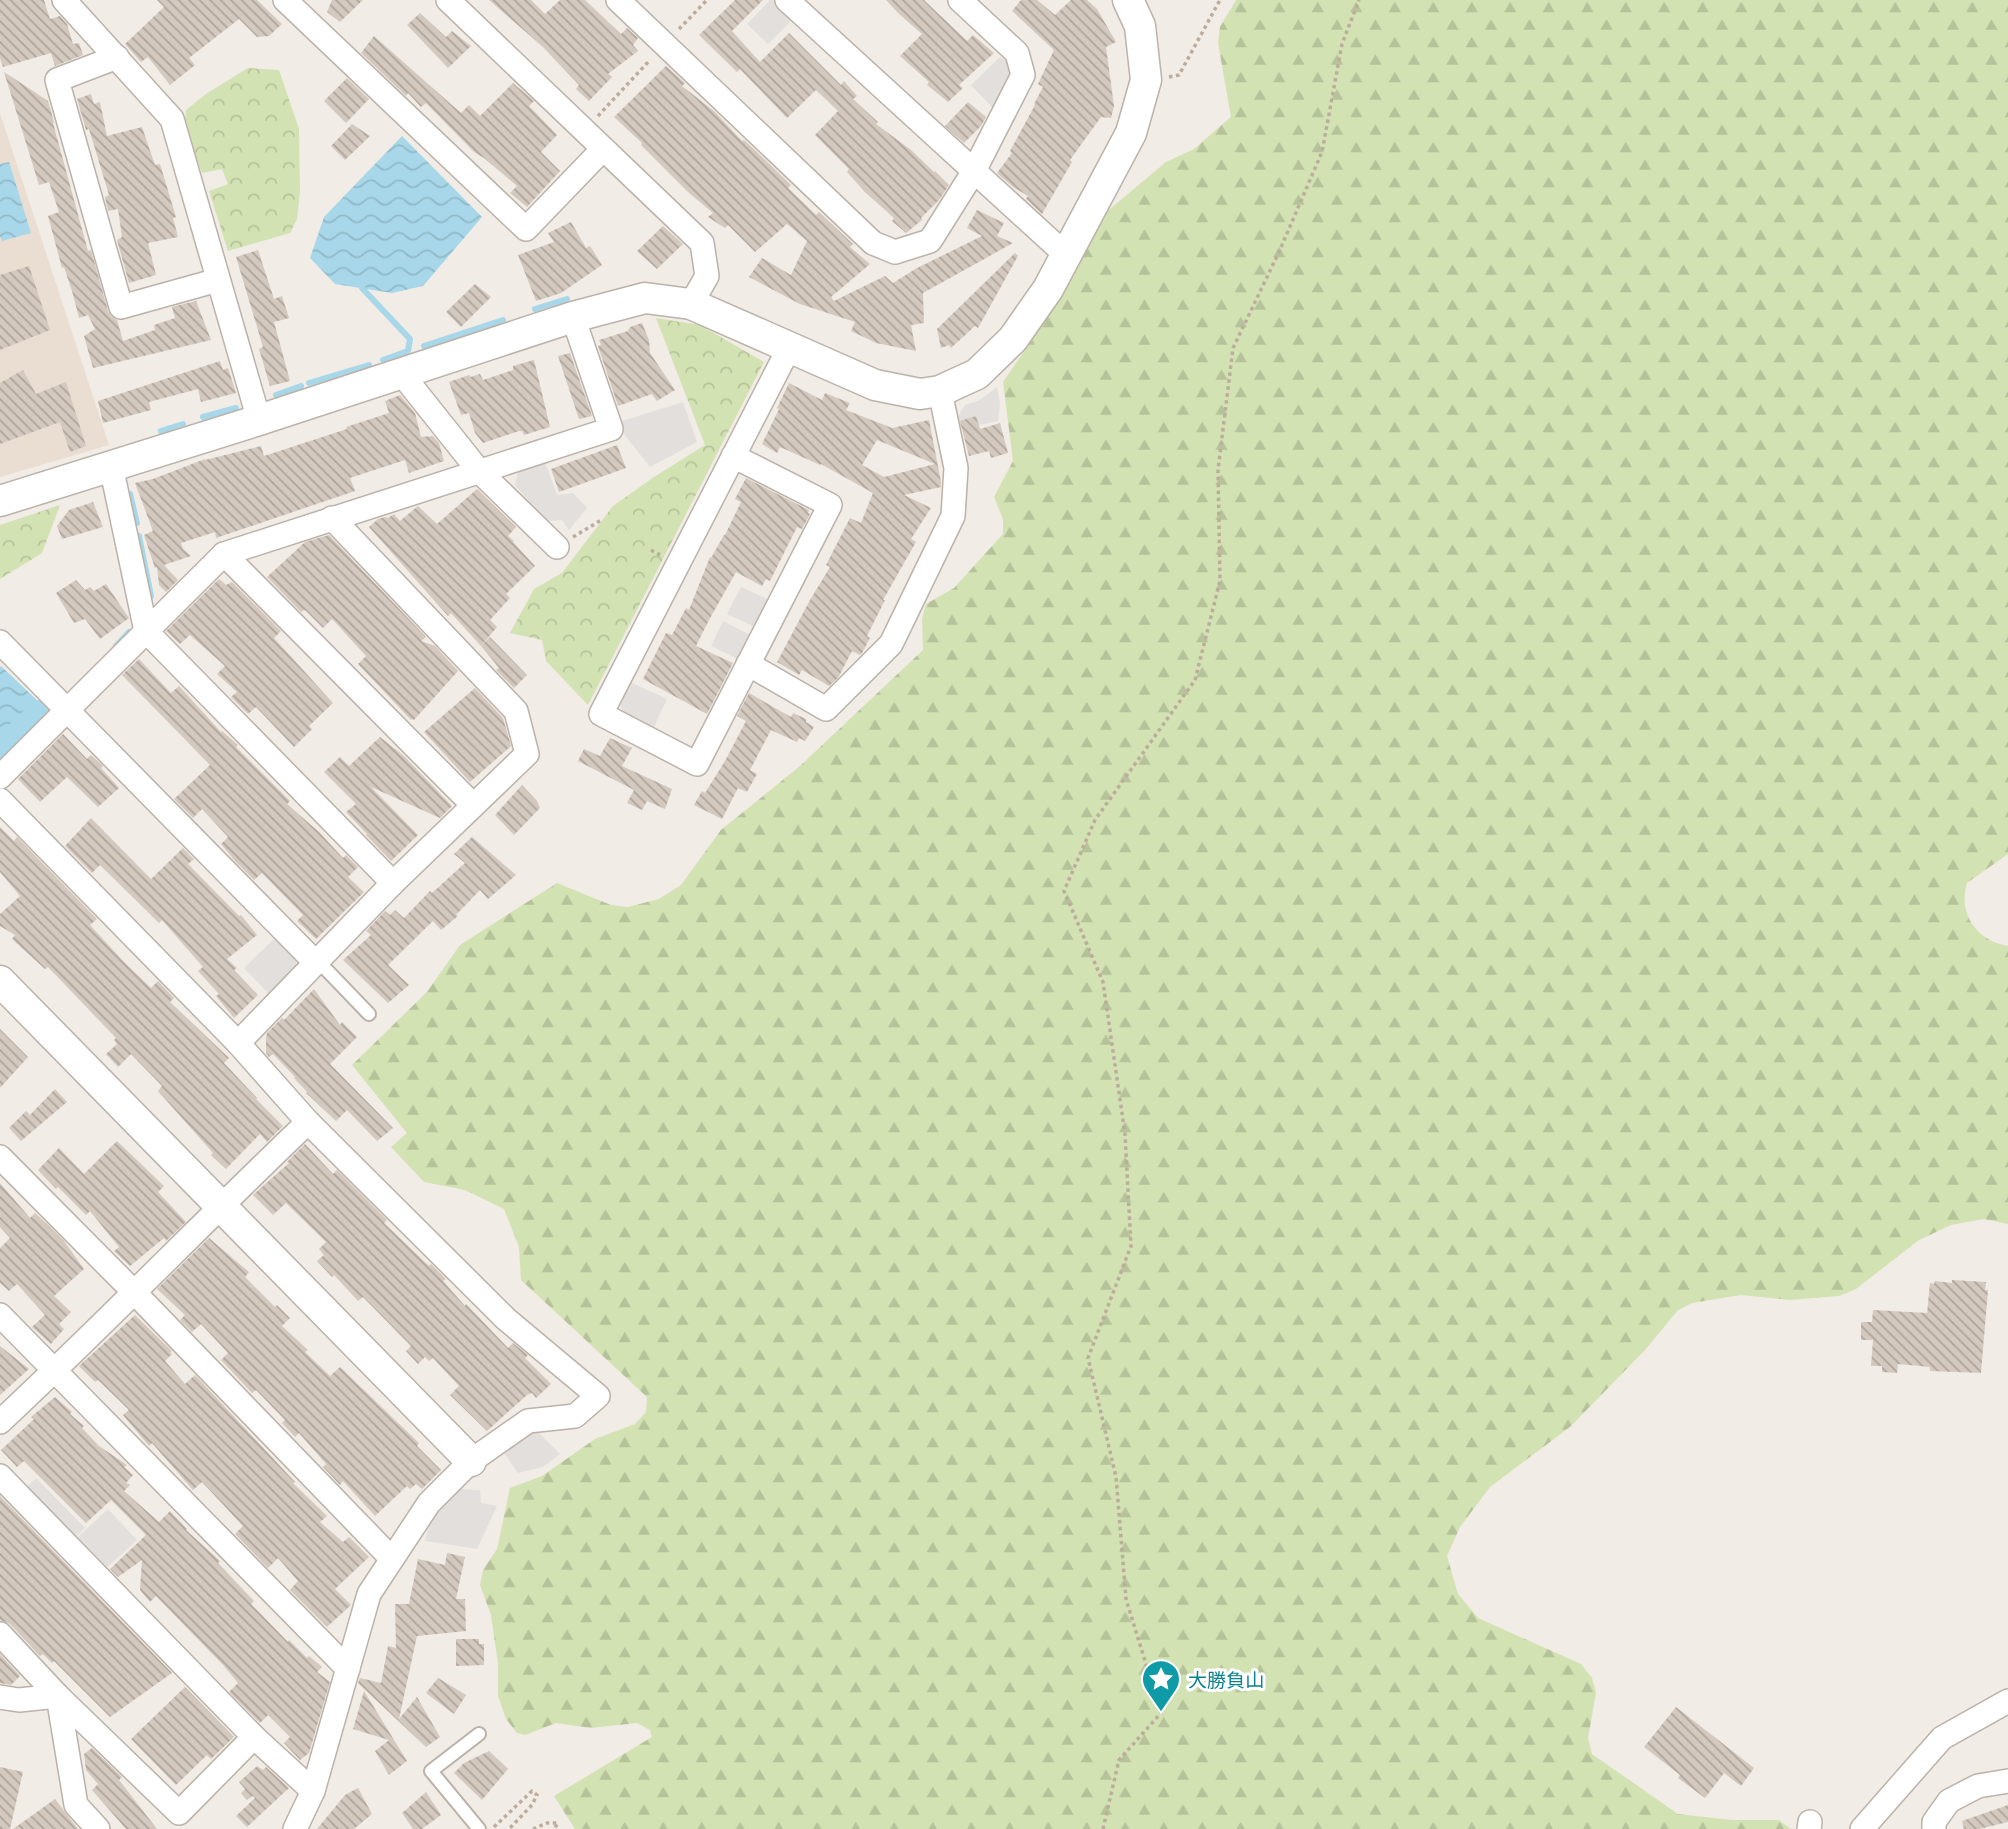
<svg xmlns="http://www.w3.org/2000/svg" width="2008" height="1829" viewBox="0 0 2008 1829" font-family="'Golos Text','Noto Sans JP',sans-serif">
	<defs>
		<pattern id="forest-firs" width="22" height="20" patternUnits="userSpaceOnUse" patternTransform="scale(1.75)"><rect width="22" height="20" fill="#d3e2b2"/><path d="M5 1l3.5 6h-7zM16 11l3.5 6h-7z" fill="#b6c39a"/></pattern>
		<pattern id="park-crowns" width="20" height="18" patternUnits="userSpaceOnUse" patternTransform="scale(1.75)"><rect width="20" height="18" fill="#d3e2b2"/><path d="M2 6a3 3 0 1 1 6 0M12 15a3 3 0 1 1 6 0" fill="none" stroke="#b6c39a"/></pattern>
		<pattern id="water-waves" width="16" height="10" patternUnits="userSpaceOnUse" patternTransform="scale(1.75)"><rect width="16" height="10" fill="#a7d7e9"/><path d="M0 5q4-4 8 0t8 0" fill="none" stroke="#91b9c8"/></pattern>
		<pattern id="building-back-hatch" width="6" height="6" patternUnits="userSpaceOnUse" patternTransform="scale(1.75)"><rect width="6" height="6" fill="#d4c9bf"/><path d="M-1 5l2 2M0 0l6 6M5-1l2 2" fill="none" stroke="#aea49c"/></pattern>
	</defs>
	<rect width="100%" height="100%" fill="#f1ece6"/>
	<polygon fill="#e9ded1" points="0,113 109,445 0,477"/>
	<path fill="url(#forest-firs)" d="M 1236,0 L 2008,0 L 2008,854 L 1967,883 C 1958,914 1976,940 2008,946 L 2008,1224 L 1984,1219 L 1951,1225 L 1919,1240 L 1856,1289 L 1839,1296 L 1789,1300 L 1741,1295 L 1692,1303 L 1678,1310 L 1645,1350 L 1570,1427 L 1490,1487 L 1460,1527 L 1447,1556 L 1458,1594 L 1478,1618 L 1581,1664 L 1592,1678 L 1596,1693 L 1588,1738 L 1592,1754 L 1678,1814 L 1732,1820 L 1779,1820 L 1791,1829 L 575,1829 L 554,1796 L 652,1737 L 650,1730 L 637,1723 L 591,1728 L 556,1723 L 525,1735 L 517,1733 L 506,1719 L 498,1696 L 498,1664 L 491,1615 L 480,1585 L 483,1570 L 497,1549 L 510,1488 L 542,1476 L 595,1439 L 635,1424 L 646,1412 L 647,1397 L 521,1280 L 519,1247 L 504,1209 L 465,1190 L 424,1182 L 391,1147 L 407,1133 L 352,1065 L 427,992 L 460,945 L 557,883 L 611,905 L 628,907 L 659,899 L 681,885 L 721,830 L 800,766 L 923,650 L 922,619 L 926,604 L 954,588 L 1003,534 L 1003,519 L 994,497 L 1013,461 L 1003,382 L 1057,303 L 1104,214 L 1166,162 L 1194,149 L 1231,117 L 1218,43 L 1220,27 Z"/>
	<g fill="url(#park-crowns)">
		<polygon points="248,68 279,70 299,129 300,192 297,219 290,233 228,251 209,191 228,184 222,169 202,173 184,127 186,110 206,94"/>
		<polygon points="656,318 700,325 764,362 588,705 546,661 542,640 510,633 534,589 562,573 613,506 654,477 705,445"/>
		<polygon points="60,505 42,553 0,579 0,525"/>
	</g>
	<g fill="#e2dfdd">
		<polygon points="770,0 773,0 793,19 768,44 747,24"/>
		<polygon points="1000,57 1012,65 1013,78 995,110 971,85"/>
		<polygon points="997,387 1000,403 998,421 960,429 957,418 965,405 980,400"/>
		<polygon points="683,402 697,442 650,467 624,434 622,421"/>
		<polygon points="545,462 557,495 573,493 587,508 569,530 562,520 546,521 515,485 518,472"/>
		<polygon points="741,587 774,602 759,629 727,614"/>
		<polygon points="723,621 754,637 742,661 711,646"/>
		<polygon points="630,682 667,699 652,731 623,717 620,701"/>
		<polygon points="275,938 296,958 296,972 270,995 244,968"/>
		<polygon points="537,1431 560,1454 543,1467 518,1473 502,1450 527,1433"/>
		<polygon points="36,1478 85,1528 76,1537 27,1487"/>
		<polygon points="459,1489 480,1490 481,1503 497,1506 477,1549 425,1541 429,1524 440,1506"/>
		<polygon points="108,1509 137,1540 107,1567 78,1537"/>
	</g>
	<g fill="url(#water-waves)">
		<polygon points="402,136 482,217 423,286 392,293 335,284 310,258 324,217"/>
		<polygon points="9,162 31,233 2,241 0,236 0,164"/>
		<polygon points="1,666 40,703 0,743 0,667"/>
	</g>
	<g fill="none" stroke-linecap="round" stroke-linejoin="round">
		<g stroke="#a7d7e9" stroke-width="6">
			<polyline points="362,288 410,339 408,351 383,360"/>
			<polyline points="535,309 567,299"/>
			<polyline points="424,346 503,320"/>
			<polyline points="309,383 369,365"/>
			<polyline points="276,395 301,386"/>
			<polyline points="203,417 236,408"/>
			<polyline points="161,431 183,424"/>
			<polyline points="130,494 137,523"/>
			<polyline points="139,536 151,596"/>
			<polyline points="116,646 129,632"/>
			<polyline points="43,718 45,716"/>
		</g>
		<polyline stroke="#a7d7e9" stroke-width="37" points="0,759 43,718"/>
	</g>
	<g fill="url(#building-back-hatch)" fill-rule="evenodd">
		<polygon points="0,0 44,0 50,19 60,16 67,24 73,44 79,43 83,55 55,66 51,53 3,67 0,58"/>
		<polygon points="157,0 257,0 282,24 269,36 257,37 239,19 189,58 195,65 170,85 148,57 141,62 125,44 164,7"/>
		<polygon points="332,0 363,0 340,22 327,12"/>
		<polygon points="489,0 531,0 545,14 560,0 585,0 621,34 627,28 629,30 638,38 633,45 638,51 608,74 612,77 589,101 576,89 579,85 543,47"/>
		<polygon points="735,0 763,0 732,31 760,62 789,33 841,85 844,81 857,96 853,99 878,122 876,124 911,150 934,172 935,171 949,185 939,200 921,218 922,220 906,233 892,221 894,218 865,192 847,172 849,169 815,135 838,111 816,90 787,118 740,69 737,72 699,35"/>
		<polygon points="886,0 924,0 967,41 973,35 994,53 959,85 963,88 948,102 927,85 929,82 900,56 922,34 899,14"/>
		<polygon points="1021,0 1037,0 1055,15 1071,0 1087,0 1097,9 1116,42 1106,47 1114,106 1111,118 1101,117 1070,160 1072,162 1042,214 1026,199 1028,196 1013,187 997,173 1012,153 1010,151 1035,105 1034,104 1043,87 1038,84 1054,50 1012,11"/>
		<polygon points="420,13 446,37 452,31 471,46 448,68 407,25"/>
		<polygon points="374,36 461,113 469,105 480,116 513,83 534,101 529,106 557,135 541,152 560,171 527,207 510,193 517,186 484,158 474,152 426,103 421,107 408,93 406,96 361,53"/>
		<polygon points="666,66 685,83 682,86 715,112 742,141 744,140 757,152 791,185 788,188 816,215 819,212 853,244 850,247 870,264 831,297 834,301 885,276 893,283 917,268 982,236 967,228 977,210 1004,223 997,236 1013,243 923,293 924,323 911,325 916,351 876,343 851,331 855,322 800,304 749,277 762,258 791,275 807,241 787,224 755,252 728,225 725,228 708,217 713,213 688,192 641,145 642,143 614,117"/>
		<polygon points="4,72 48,101 54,122 53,123 88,251 91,250 108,311 111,316 117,320 123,341 155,330 154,325 175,318 172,307 196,301 211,340 93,368 84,336 95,329 88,315 79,318 72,291 64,267 62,268 48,216 59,212 49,182 39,185"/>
		<polygon points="347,78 369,99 346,123 324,101"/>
		<polygon points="91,94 94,104 100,102 107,136 142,127 155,165 160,164 176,217 173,218 178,237 148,243 156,275 129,283 117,240 122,237 118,209 108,211 105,197 109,195 89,129 86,130 77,99"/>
		<polygon points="968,102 986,117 981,126 964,143 945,126"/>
		<polygon points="352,124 370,136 345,160 331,146"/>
		<polygon points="571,222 586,248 590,246 602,265 561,293 536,301 518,255 554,242 548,233"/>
		<polygon points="663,226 683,244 657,269 637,251"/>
		<polygon points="258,250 274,299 282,296 289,318 274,322 290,381 270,386 259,349 263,347 236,257"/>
		<polygon points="1015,253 1018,256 978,328 975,326 951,348 949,345 941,348 937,329"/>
		<polygon points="29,266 50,330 0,350 0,275"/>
		<polygon points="475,284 491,297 461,327 446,312"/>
		<polygon points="642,323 649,340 650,353 675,390 657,401 652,394 618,406 598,346 601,345 599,340 628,331 630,327"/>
		<polygon points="570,353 592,416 579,419 558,356"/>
		<polygon points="534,360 550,427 524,435 522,431 519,431 483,443 475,433 469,413 461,415 449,382 469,375 470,377 480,374 483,380 513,370 513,366"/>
		<polygon points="220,361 223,370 228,368 236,393 201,402 198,389 149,402 151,410 103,423 98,401"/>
		<polygon points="23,370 36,394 66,382 86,446 70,452 60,422 0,444 0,383"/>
		<path d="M 789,383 L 822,400 L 825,393 L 850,403 L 846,410 L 892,428 L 929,420 L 941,482 L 941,487 L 904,495 L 931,508 L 911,539 L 916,542 L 883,600 L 885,600 L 867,636 L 870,638 L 862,653 L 860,655 L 852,651 L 838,678 L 829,686 L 802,670 L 799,675 L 777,662 L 810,600 L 830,567 L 826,565 L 850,518 L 861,523 L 873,493 L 821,464 L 820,465 L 780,447 L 777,453 L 762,444 L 779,409 L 777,408 ZM 877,440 L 935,464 L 884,477 L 862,465 Z"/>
		<polygon points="400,395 415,413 421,437 433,436 439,443 444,461 409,473 405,460 350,478 355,491 216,538 215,532 181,543 183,549 191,556 164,565 178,580 166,592 159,585 157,567 155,568 144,535 153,531 135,483 153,479 205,459 205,460 261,446 264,456 347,429 346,427 389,413 385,401"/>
		<polygon points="976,416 980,429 1000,423 1008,453 991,458 989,451 969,456 960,421"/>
		<polygon points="617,445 626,468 559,492 551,469"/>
		<polygon points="746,478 809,510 808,513 810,514 802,529 797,527 770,581 766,579 762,586 736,572 709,620 696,646 733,663 707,714 643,679 666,633 672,635 686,608 689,610 710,557 711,558 724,535 725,535 741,502 735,499"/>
		<polygon points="477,489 516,527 508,536 514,541 513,542 535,566 506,594 510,598 490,620 497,627 481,646 451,613 448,616 369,527 378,519 385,517 388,518 394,514 400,521 418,506 437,524"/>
		<polygon points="93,502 103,527 62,539 57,526 69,510"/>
		<polygon points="329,535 426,637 421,641 435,646 458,671 414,720 412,719 411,720 358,664 366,656 332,619 323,628 306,611 304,610 301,612 267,577 305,542"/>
		<polygon points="219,579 226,585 232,582 281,631 274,638 333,703 309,726 312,729 294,747 256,707 248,714 231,697 237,692 217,674 225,666 190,635 180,644 166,631"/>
		<polygon points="76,580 85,590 90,587 94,591 106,584 129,618 100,639 85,619 74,623 56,593"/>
		<polygon points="490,637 527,675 514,688 496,670 499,668 481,646"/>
		<polygon points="139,659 171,693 179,686 221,732 222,731 238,745 236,747 290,801 287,804 319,832 343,858 346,855 358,867 348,877 364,892 316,939 297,921 303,915 262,873 254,880 235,861 221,844 228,837 202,809 193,818 174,799 210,765 122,675"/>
		<polygon points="475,688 503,718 511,746 470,782 424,732"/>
		<polygon points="749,693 791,717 793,713 806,719 806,722 814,727 805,741 799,738 797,742 771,730 750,770 757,774 747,792 738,788 722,819 694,805 702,791 705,793 725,761 746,721 737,716"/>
		<polygon points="63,734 87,759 91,755 101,764 103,766 101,768 119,788 98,807 67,777 40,802 18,779"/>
		<polygon points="380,737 404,756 452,806 440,818 371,787 418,835 391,861 366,835 367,834 346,812 356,804 324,772 340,757 349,766"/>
		<polygon points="610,738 632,748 622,766 672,789 665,809 647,801 642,810 627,803 634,790 578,761 584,749 600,756"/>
		<polygon points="522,785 537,801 540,808 514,835 495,815"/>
		<polygon points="91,818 151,879 183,848 194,859 188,864 239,916 241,915 257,935 227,959 237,968 234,970 258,995 234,1018 216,996 219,994 198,971 203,967 162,920 159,923 100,865 92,873 65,846"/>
		<polygon points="0,827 14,841 17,837 97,919 90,925 125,963 151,988 158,981 174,998 170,1002 229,1058 224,1063 257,1098 256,1099 283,1126 267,1142 260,1134 226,1169 211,1155 213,1153 158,1091 162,1086 131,1054 118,1067 106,1054 117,1044 114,1040 116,1038 48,967 45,969 12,939 15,935 0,926 0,914 20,896 0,872"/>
		<polygon points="472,837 516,875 488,899 480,890 456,915 458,916 441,930 433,921 388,965 409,985 388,1003 343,960 371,935 366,931 385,911 390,915 395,910 404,918 430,891 432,893 465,863 454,854"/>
		<polygon points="314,989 340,1025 342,1022 357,1037 330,1064 393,1128 377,1141 347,1110 336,1121 306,1093 307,1092 294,1078 295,1077 273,1054 269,1057 266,1053 266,1037 267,1033 282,1018 284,1020"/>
		<polygon points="0,1029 28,1057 0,1088"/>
		<polygon points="55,1089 67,1102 21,1141 9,1128 26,1111 30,1115"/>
		<polygon points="117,1141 164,1186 158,1192 186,1222 166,1241 164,1238 130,1266 114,1251 119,1247 90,1211 86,1215 58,1187 56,1189 38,1170 59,1148 84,1174"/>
		<polygon points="305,1144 333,1174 337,1170 387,1220 384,1223 429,1266 431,1264 446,1279 443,1281 465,1306 466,1304 508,1348 513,1343 528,1355 525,1358 551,1384 536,1398 532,1393 527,1395 487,1431 450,1395 459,1386 433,1358 429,1361 425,1357 418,1364 406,1351 411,1346 363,1297 358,1301 334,1275 332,1277 317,1261 324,1255 319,1249 326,1242 286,1203 273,1215 253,1195 289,1163 287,1162"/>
		<polygon points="0,1183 30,1218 35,1213 48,1225 64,1241 84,1269 54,1296 71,1312 59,1324 64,1329 51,1344 32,1327 45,1315 17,1284 9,1291 0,1283 0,1248 10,1238 0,1227"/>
		<polygon points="209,1238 249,1272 245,1277 275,1307 277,1305 290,1318 282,1326 308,1350 305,1352 330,1376 340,1367 419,1443 417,1446 441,1470 422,1489 416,1484 410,1489 407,1486 375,1516 343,1481 340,1485 323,1467 326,1464 299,1433 295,1437 282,1423 285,1420 256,1390 252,1393 221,1360 228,1353 201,1324 192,1332 180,1320 185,1315 157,1289"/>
		<polygon points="1952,1280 1986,1282 1985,1290 1988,1290 1981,1373 1930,1371 1930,1367 1898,1364 1897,1373 1882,1372 1882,1366 1871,1366 1873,1340 1861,1340 1861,1322 1872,1322 1873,1310 1927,1313 1930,1283 1934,1284 1935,1281 1952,1283"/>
		<polygon points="135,1315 172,1351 170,1352 172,1354 165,1361 185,1384 195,1375 198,1378 295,1482 293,1483 327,1516 320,1522 343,1542 349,1537 369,1557 335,1589 351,1605 327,1627 290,1590 298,1581 278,1558 268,1568 235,1534 243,1526 202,1482 193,1490 152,1443 149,1446 123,1415 129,1410 98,1380 95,1382 79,1366"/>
		<polygon points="0,1346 29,1369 0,1395"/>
		<polygon points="55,1397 72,1412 70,1414 84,1426 82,1428 99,1446 127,1465 124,1467 133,1475 126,1483 130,1485 124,1491 159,1522 170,1511 187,1529 186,1530 220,1561 218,1563 254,1601 251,1604 288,1642 289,1640 307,1658 309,1656 322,1667 317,1672 330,1682 309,1753 300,1760 284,1743 290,1737 268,1715 260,1723 229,1692 238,1683 224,1666 156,1596 150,1602 140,1590 142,1560 118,1577 110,1569 146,1535 111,1500 86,1523 24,1461 17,1467 1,1450 34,1419 31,1417"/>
		<polygon points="0,1496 172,1673 110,1717 54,1661 52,1663 43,1654 40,1656 10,1624 0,1620"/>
		<polygon points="447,1553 465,1557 456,1599 465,1599 466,1631 417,1636 399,1719 417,1697 440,1737 426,1747 358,1683 360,1678 381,1683 388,1646 396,1648 395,1604 409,1604 418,1559 445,1565"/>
		<polygon points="456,1639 479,1639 479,1644 484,1644 484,1665 456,1666"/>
		<polygon points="0,1654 20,1676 11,1685 0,1683"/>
		<polygon points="438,1678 466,1695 454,1714 426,1693"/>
		<polygon points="185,1687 234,1737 211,1759 207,1755 176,1785 131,1739"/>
		<polygon points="364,1691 407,1761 389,1775 375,1751 389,1740 353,1729"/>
		<polygon points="1676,1707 1754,1768 1741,1786 1724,1773 1705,1798 1678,1778 1680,1775 1644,1747"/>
		<polygon points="92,1748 122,1777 119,1780 157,1829 126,1829 92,1790 98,1784 86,1770 84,1754"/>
		<polygon points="489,1751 508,1769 482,1800 454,1773 464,1763"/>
		<polygon points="257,1766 263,1770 266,1767 289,1788 247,1827 236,1816 255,1798 253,1796 247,1800 241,1793 245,1789 239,1782"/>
		<polygon points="0,1767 23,1772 10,1829 0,1829"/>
		<polygon points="358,1788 372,1814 354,1829 317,1829 345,1795"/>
		<polygon points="426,1792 441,1815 422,1829 413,1829 402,1813"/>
		<polygon points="55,1799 78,1829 13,1829"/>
		<polygon points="2008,1805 2008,1822 1979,1829 1964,1829 1962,1821"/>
	</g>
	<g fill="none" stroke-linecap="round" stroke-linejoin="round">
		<defs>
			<g id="service">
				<polyline points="318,961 369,1014"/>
				<polyline points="479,1734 431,1771 479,1829"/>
			</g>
			<g id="minor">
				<polyline points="64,0 172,119 259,420"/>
				<polyline points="285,0 526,229 603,149"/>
				<polyline points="448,0 702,243 707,276 691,304"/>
				<polyline points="618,0 873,243 895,252 930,241 974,171 1023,75 1017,53 960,0"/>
				<polyline points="787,0 1065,254"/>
				<polyline points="117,57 57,80 121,307 218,280"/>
				<polyline points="401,373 479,471 557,547"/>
				<polyline points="733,456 830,505 697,764 601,714 789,348"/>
				<polyline points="111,466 146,631 393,883"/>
				<polyline points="224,554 473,805"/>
				<polyline points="0,642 316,963"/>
				<polyline points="748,664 826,709 891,644 953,516 956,468 940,391"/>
				<polyline points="0,777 224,554 611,429 573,317"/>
				<polyline points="0,800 238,1043 308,1122 506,1319 598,1396 575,1416 528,1421 471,1461 429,1503 369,1594 313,1791 295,1829"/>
				<polyline points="238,1043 393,883 527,754 516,711 332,518"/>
				<polyline points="0,1157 134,1292 392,1559"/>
				<polyline points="0,1315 348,1669"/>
				<path d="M 0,1422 C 105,1324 204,1221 308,1122"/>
				<polyline points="0,1476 254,1737 313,1791"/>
				<polyline points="0,1634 58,1696 179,1813 254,1737"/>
				<polyline points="0,1697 19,1700 58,1696 76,1805 98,1829"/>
				<polyline points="1809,1829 1810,1822"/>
				<polyline points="1862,1829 1942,1738 2008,1701"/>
				<polyline points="1934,1829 1934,1822 1949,1801 1978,1786 2008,1781"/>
			</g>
			<g id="tertiary">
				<polyline points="0,501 259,420 573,317 645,298 691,304 875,385 920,394 940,391 977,374 1013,339 1048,289 1131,133 1146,80 1140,26 1128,0"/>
				<polyline points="0,981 471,1461"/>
			</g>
		</defs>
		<use href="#service" stroke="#bbb2a9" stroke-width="16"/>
		<use href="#minor" stroke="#bbb2a9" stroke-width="26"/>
		<use href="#tertiary" stroke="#bbb2a9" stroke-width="33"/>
		<g stroke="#bcac9c" stroke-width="3.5" stroke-dasharray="3.5 3.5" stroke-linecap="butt">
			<polyline points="679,29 707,0"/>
			<polyline points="1169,77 1179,75 1220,0"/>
			<polyline points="598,116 650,60"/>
			<polyline points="573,537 603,519"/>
			<polyline points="651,550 660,555"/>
			<polyline points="494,1827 532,1791 537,1795 532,1805 509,1829"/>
			<polyline points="533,1829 547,1823 558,1823 554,1829"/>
			<polyline points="1103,1829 1119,1760 1161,1713 1126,1599 1116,1477 1088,1358 1131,1246 1125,1134 1103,982 1064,891 1095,820 1195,680 1220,581 1218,470 1233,348 1279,252 1322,152 1342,44 1359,0"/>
		</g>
		<use href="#service" stroke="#fff" stroke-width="12"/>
		<use href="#minor" stroke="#fff" stroke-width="23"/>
		<use href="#tertiary" stroke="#fff" stroke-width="30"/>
	</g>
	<defs>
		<symbol id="sight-pin" viewBox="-11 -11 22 30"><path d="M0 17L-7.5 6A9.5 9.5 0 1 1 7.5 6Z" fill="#0f9aa8" stroke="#fff"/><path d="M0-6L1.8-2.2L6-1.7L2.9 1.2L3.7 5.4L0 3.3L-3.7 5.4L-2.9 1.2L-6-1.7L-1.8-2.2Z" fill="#fff"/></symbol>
	</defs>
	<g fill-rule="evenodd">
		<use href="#sight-pin" x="1139" y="1657" width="44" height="60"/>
	</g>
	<g text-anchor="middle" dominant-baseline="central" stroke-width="6" stroke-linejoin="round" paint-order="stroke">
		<g font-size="19" fill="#0d838f" stroke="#fff" text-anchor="start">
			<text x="1188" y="1679">大勝負山</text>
		</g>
	</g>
</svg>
